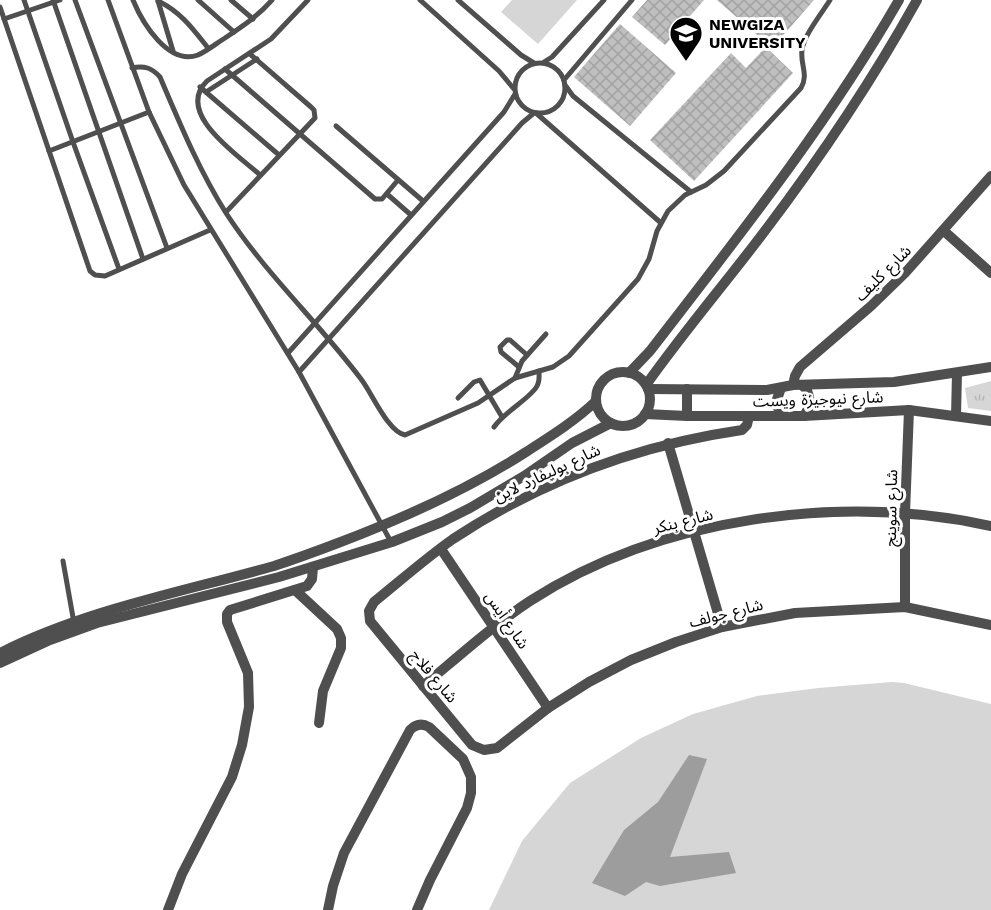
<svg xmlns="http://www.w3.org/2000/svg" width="991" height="910" viewBox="0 0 991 910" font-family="'Work Sans','Noto Sans Arabic',sans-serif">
	<defs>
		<pattern id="park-tufts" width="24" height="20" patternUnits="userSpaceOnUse" patternTransform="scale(1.5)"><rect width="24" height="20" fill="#d6d6d6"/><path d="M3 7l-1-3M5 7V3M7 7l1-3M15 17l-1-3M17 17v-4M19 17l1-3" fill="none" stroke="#b6b6b6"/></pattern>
		<pattern id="building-cross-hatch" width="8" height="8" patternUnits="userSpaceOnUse" patternTransform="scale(1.5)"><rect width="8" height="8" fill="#bfbfbf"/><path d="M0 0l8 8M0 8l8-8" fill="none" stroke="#a2a2a2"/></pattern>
	</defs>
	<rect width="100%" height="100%" fill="#fff"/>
	<g fill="#d6d6d6">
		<polygon points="512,0 577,0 538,44 501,12"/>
		<polygon points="892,682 904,683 991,704 991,910 489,910 522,841 570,783 641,738 693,714 757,696 818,688"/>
	</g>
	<polygon fill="url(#park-tufts)" points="991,381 991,411 968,408 965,388"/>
	<polygon fill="#9d9d9d" points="689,755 707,759 670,857 729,852 736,873 660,886 646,882 625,896 592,883 624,830 658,802"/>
	<g fill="url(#building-cross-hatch)">
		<polygon points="647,0 704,0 665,45 632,17"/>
		<polygon points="717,0 814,0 772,48"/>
		<polygon points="620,24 676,73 630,126 574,77"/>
		<polygon points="766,47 793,73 694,181 650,140 731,53 746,68"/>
	</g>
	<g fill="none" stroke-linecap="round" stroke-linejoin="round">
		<g stroke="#4f4f4f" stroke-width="5">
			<polyline points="24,0 73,142 119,269"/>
			<polyline points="53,0 143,259"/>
			<polyline points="75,0 167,248"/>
			<polyline points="108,0 149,112 184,185 299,372 391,542"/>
			<path d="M 133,0 C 142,22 168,66 198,55 C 207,51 217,43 225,38 C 243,26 258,16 272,0"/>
			<polyline points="198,0 234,32"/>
			<polyline points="231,0 253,19"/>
			<polyline points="420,0 499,71 514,89"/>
			<polyline points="458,0 521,55 534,63"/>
			<path d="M 158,1 C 181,12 193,29 208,48"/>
			<polyline points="158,1 173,51"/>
			<polyline points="0,7 90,271 95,275 105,276 210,230"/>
			<polyline points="4,19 60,0"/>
			<polyline points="544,62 552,57 604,0"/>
			<circle cx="540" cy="88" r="25"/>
			<path d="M 132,68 C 144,65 152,68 160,77 C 180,124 199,170 226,213 C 265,273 318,322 361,379 C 372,393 388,432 405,435 L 478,403 L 515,378 L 553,367 L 569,356 L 638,279 L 649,259 L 657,231 L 668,211 L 685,195 L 706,185 L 724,171 L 801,88 C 809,74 800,65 802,50 C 804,35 822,13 830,0"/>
			<polyline points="225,69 375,199 382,199 398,180"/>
			<polyline points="564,80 632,0"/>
			<polyline points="565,85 573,96 691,192"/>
			<polyline points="200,87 279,155"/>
			<polyline points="206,92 257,59"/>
			<polyline points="536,113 661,223"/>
			<polyline points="336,126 423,201"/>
			<polyline points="49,151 149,112"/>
			<path d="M 260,175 C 238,155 174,113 207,81 L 271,39 L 308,0"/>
			<polyline points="387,194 411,215"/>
			<polyline points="226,212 315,118 314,110 311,107 250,54"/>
			<polyline points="288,353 504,112 515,94"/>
			<polyline points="519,367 501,352 500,347 507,340 510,340 527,355"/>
			<polyline points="299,372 522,123 534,113"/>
			<polyline points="515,378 522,361 546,334"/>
			<polyline points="458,398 474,382 480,380 502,417"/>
			<path d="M 494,427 C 505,411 531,398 537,386 C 540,381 539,376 539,371"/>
			<polyline points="63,561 74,623"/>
		</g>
		<g stroke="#4f4f4f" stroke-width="10">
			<polyline points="944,231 991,273"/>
			<circle cx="623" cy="399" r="27"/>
			<path d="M 629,373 L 650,351 C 738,237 827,125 899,0"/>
			<path d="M 646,385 C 682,334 723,286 761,236 C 818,161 871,83 917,0"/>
			<polyline points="793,385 795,376 800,367 871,306 905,273 991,176"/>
			<polyline points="802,385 807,390 811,404 804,416"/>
			<polyline points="648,389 767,390 793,385 894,382 991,367"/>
			<polyline points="687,389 687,416"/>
			<polyline points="645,414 687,416 804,416 909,410 991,421"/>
			<path d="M 749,416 L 747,425 L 742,430 C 638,445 541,481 453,539 C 426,558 400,581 374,602 L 369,611 L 370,621 L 472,745 L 484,750 L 497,748 L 548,708 L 589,682 L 631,660 L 676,642 L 722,627 L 795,613 L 905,607 L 991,625"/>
			<polyline points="781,416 776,402 781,388"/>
			<polyline points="956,416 957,373"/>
			<polyline points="668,443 722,627"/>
			<polyline points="441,549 548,708"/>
			<polyline points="295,590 337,629 341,638 341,648 323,691 319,723"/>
			<polyline points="905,607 905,513 909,410"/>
			<path d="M 0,653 C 85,610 182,592 274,566 C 295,559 317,551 338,543 C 404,518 467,490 526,452 C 551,436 575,421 596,401"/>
			<polyline points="0,663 50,640 97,623 279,577 392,542 442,522 470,508 524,476 572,443 611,423"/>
			<path d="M 423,686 C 458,657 492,626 530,601 C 660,517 841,493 991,526"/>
			<polyline points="168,910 182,874 232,777 242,745 249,707 248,673 227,622 227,614 230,610 307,586 312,579 313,567"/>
			<path d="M 328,910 L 333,886 L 344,853 L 410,730 C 416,724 422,723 429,727 L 463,759 L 471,777 L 471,793 L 467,808 L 430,880 L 417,910"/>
		</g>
	</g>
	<defs>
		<symbol id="university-pin" viewBox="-11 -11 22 30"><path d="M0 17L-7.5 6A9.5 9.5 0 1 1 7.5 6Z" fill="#000" stroke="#fff"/><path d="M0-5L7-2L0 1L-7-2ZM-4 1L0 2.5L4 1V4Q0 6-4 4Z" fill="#fff"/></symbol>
	</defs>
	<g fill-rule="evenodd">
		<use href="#university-pin" x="667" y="14" width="38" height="52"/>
	</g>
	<g text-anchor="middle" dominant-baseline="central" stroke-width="6" stroke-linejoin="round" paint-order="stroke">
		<g font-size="16" font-weight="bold" fill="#000" stroke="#fff" text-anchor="start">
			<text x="709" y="24">NEWGIZA<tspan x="709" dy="18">UNIVERSITY</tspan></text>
		</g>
		<g font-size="16" fill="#000" stroke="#fff">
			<text transform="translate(883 273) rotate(-45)">شارع كليف</text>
			<text transform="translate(818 399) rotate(-2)">شارع نيوجيزة ويست</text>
			<text transform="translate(547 473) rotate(-25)">شارع بوليفارد لاين</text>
			<text transform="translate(891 508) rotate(-89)">شارع سوينج</text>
			<text transform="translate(683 521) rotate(-14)">شارع بنكر</text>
			<text transform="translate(726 613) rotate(-14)">شارع جولف</text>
			<text transform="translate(507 620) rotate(56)">شارع أيس</text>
			<text transform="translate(434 676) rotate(50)">شارع فلاج</text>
		</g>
	</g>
</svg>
